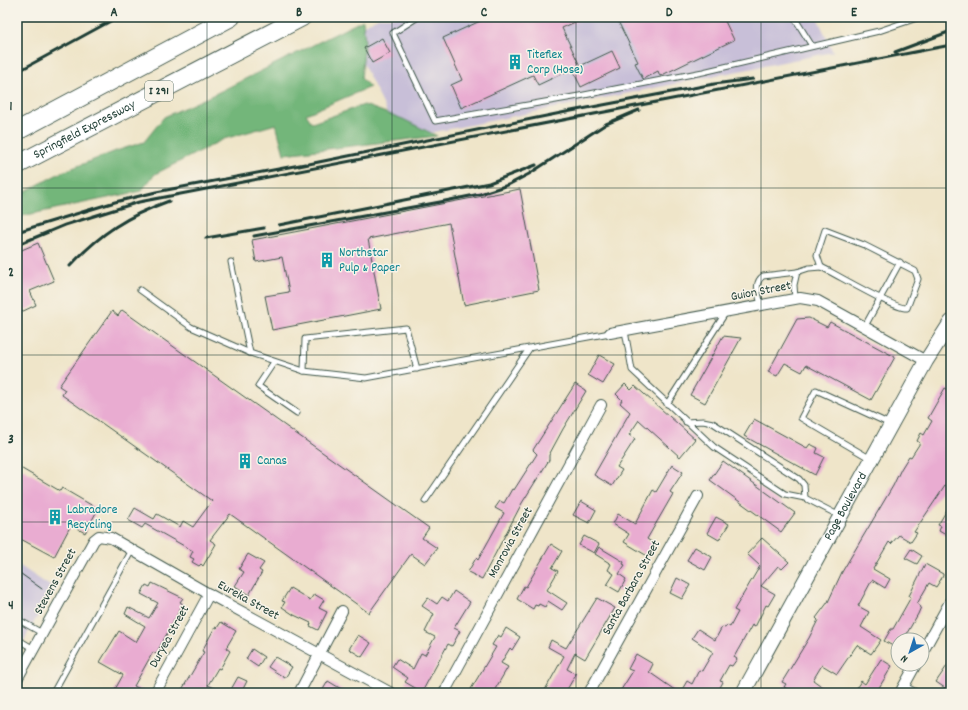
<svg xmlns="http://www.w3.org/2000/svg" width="968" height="710" viewBox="0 0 968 710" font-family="Dekko,sans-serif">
	<rect width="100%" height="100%" fill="#f7f3e8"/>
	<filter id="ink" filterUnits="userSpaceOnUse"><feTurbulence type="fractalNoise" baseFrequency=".025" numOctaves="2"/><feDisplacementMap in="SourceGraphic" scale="8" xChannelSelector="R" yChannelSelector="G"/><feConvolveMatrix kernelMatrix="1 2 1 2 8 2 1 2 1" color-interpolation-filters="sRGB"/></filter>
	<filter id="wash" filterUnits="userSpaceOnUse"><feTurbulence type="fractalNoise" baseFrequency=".012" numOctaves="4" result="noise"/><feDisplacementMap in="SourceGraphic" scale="16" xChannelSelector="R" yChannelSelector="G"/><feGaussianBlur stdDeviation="0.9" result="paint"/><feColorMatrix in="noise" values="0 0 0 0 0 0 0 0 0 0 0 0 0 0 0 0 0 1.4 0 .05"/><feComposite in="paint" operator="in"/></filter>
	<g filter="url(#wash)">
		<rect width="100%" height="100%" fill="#efe5c9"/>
		<g fill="#c8bfd8">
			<polygon points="380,17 817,17 833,52 400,139 348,33"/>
			<polygon points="17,564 53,588 17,653"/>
		</g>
		<polygon fill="#73b67a" stroke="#497a57" points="363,20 365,42 361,78 370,87 306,114 312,123 364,105 403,119 437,136 284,154 276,124 224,139 155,174 141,191 17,217 17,196 60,173 116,151 144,142 164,117 217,93"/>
		<g id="blocks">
			<g fill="#e9acd1">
				<polygon points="489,17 586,17 562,28 580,66 612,51 620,68 581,87 572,69 538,85 533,75 461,108 451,85 462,80 443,38"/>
				<polygon points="616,17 723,17 734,40 660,76 658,71 643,79 635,63 638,62"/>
				<polygon points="382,38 390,53 372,63 364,48"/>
				<polygon points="520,189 539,290 464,305 449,223 368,239 381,309 272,330 265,296 289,292 282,257 256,262 252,240"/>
				<polygon points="38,243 54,281 30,291 36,305 17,314 17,252"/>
				<polygon points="122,310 429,528 422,538 437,548 425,564 411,554 369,613 230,514 210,540 216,544 203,566 201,564 199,566 192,562 194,559 190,557 193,551 145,524 142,528 128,520 135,508 154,519 157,514 180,527 183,521 193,527 212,501 62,395 65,390 59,386 112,311 118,316"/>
				<polygon points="809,318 827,327 830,322 895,357 871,400 806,365 802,372 785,363 777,376 768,372 797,319"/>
				<polygon points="723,336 741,338 705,403 690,395"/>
				<polygon points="599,355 615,364 603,384 588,375"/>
				<polygon points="575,384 586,391 563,429 549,455 549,460 522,503 482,579 468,572 476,558 478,560 504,513 495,508 500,501 504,503 512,489 514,490 537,454 533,450"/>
				<polygon points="625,384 631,390 635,386 695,439 680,457 639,420 629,435 635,439 617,467 622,470 612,486 594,475 630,412 620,403 622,400 616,394"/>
				<polygon points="945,388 951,391 951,477 914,532 917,533 911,542 899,535 891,544 889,542 873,569 890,579 885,588 872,580 858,606 869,612 861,627 881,640 871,654 857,645 837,674 822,665 813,680 831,693 793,693 784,687 786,684 782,682 809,638 818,620 816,618 828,602 842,572 893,486 901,469 909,456 911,457 920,443 917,441 921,433 924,435 932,421 928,418"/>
				<polygon points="754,419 807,448 810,444 818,448 816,453 824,457 815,475 744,436"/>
				<polygon points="723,461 795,513 781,532 710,480"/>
				<polygon points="672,465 683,472 670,492 673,494 647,539 656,545 649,557 624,542 629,534 613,524 618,514 635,524 653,490 656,492"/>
				<polygon points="17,466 60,491 62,488 98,509 85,533 71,525 54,557 17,537"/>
				<polygon points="581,501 596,510 589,523 573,515"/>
				<polygon points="951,503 951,538 939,531 941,526 938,525"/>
				<polygon points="716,517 729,524 719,540 707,533"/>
				<polygon points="584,536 599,544 594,553 579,545"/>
				<polygon points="762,538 789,562 782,569 778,566 761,586 775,594 768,606 766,605 755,627 752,625 734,657 737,659 732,666 729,665 720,681 723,682 717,693 680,693 687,681 692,684 699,670 702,671 703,669 713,652 692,638 698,629 715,640 722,627 725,628 727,625 730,627 738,612 734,610 760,566 747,554"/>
				<polygon points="551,544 562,551 552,568 558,571 547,590 567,603 562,610 548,601 545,607 539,604 538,606 535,605 533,609 517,599 524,586 526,587"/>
				<polygon points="599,547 624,562 623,564 625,565 619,574 626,579 619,592 607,585 614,574 608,570 611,564 595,554"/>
				<polygon points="695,547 712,557 705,570 687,560"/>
				<polygon points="911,549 922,556 917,564 905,558"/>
				<polygon points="248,554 264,563 259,570 262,572 249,595 235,586 244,572 239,569"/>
				<polygon points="925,564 943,574 943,576 936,587 929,583 917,604 921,607 918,614 903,640 898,640 898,649 884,641 891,629 893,629 911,597 909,596"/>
				<polygon points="677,578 690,585 682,599 670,593"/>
				<polygon points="152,583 183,598 180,602 183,604 156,654 153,652 134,686 148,693 113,693 123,675 100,662 119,631 136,642 145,626 125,614 128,607 149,618 158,603 141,594 146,585 150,587"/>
				<polygon points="290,588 310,600 314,594 324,600 319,608 327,612 318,630 310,626 311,623 294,615 282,607 285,602 282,601"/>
				<polygon points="454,591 470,602 454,628 460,631 452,646 448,644 422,692 405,682 408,678 392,667 397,659 413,669 421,653 425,655 435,637 425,632 434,614 422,606 428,598 437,604 442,597 448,601"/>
				<polygon points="597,598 615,608 585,659 575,653 567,669 576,674 565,693 550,693 545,690 564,656 548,647 551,640 566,648"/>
				<polygon points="221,622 236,631 226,648 230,651 220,669 218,668 208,685 225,693 180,693 204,652 202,651 215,627 217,628"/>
				<polygon points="506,628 520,637 512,650 510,648 501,663 508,667 494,691 491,690 489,693 478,693 471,689 496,647 492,645 498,635 501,637"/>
				<polygon points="358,635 371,643 362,657 349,649"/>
				<polygon points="252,649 264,657 258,667 246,659"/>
				<polygon points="636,654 653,664 649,672 679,693 619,693 633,671 628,669"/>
				<polygon points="275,657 292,667 285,678 268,667"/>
				<polygon points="881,659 892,666 877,691 879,693 853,693 861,681 865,684"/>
				<polygon points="951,660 951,692 936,682"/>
				<polygon points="238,677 247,681 241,693 229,693"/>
				<polygon points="328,681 338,687 347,693 321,693"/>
			</g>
		</g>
	</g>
	<g filter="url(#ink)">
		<use href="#blocks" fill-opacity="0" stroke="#3e564a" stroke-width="1"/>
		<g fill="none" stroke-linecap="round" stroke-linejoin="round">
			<defs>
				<g id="lane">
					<polyline points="418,17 393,33 435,121 579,96 703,72 879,31 920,17"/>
					<polyline points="794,17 812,46"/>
					<path d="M 825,230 L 864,245 L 915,271 L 918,279 L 907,308 C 896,310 836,274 821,267 L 817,255 Z"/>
					<polyline points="231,262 250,353"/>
					<polyline points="140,290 191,327 250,353 304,371 366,378 610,333"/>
					<polyline points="795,299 794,285 797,272 809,268 821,267"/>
					<path d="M 761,305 C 759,295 753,283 763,276 L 797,272"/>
					<polyline points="865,326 900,262"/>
					<polyline points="625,331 632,370 714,447 785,494 805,498 840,516"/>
					<polyline points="274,362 258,386 297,413"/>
					<polyline points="304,371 305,339 406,328 417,369"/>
					<polyline points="667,404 726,312"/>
					<polyline points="686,422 703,421 713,423 799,479 804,485 805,498"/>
					<polyline points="871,459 801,418 816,390 890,424"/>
					<polyline points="425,501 529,349"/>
					<polyline points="17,619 42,633"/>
					<polyline points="17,639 34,649"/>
					<polyline points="53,693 132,550"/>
				</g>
				<g id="street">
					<polyline points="610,333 800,298 818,301 926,361"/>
					<polyline points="922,653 951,600"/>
					<polyline points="17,679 94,540 99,536 111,538 209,594 391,693"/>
					<polyline points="903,688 913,693"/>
					<polyline points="155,693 209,594"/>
					<polyline points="299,693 342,611"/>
					<polyline points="444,693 601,405"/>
					<polyline points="589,693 698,496"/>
					<polyline points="900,693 916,664"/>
				</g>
				<g id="secondary">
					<path id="s1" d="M 743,693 L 926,361 L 951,322"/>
				</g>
				<g id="highway">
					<polyline points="17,131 231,17"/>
					<path id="s2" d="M 17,165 L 302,17"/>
				</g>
			</defs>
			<use href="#lane" stroke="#3e564a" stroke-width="7"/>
			<use href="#street" stroke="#3e564a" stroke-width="12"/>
			<use href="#secondary" stroke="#3e564a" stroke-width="16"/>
			<use href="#highway" stroke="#3e564a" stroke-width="20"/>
			<use href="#lane" stroke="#fff" stroke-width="5"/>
			<use href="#street" stroke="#fff" stroke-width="10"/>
			<use href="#secondary" stroke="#fff" stroke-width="14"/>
			<use href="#highway" stroke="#fff" stroke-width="18"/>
			<polyline stroke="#1f3d34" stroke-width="1" points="17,571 42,589"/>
			<g stroke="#1f3d34" stroke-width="3">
				<polyline points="895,52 951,31"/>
				<polyline points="17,72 118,17"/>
				<polyline points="299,166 566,112 714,84 753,79"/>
				<polyline points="279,225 489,183 536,165"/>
				<polyline points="17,232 115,202 156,192 305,164"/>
				<polyline points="254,236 440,202 480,194 508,185 529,174 606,124 639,110"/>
				<polyline points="206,238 264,228"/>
				<polyline points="17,245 65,225 139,202 951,45"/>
				<path d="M 70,266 C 101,233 127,216 169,201"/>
			</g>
		</g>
	</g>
	<path fill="none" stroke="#1f3d34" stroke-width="1" stroke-opacity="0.55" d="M 207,17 L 207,693M 392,17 L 392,693M 576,17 L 576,693M 761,17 L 761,693M 17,188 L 951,188M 17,355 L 951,355M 17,522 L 951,522"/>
	<defs>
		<symbol id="building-bare" viewBox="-9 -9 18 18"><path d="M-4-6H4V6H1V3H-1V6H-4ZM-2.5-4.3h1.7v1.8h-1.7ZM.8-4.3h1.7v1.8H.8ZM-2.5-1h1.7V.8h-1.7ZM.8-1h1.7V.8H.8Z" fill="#0f9aa8" stroke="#f7f3e8" stroke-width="2.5" paint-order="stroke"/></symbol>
	</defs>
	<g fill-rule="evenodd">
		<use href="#building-bare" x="504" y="51" width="22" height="22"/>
		<use href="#building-bare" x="316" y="249" width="22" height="22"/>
		<use href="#building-bare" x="234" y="450" width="22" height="22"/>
		<use href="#building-bare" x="44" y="506" width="22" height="22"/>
	</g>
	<g text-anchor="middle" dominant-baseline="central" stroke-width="3" stroke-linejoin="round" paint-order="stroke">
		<rect fill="#f7f3e8" stroke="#60746a" stroke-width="1" x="145" y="81" width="28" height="20" rx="3"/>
		<g font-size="12" font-weight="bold" fill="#1f3d34">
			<text x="159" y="91">I 291</text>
		</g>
		<g font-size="13" fill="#0d838f" stroke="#f7f3e8" text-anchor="start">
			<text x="527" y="55">Titeflex<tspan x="527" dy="15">Corp (Hose)</tspan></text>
			<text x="339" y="253">Northstar<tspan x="339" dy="15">Pulp &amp; Paper</tspan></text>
			<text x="257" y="461">Canas</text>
			<text x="67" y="510">Labradore<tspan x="67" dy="15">Recycling</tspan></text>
		</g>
		<g font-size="13" fill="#1f3d34" stroke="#f7f3e8">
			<text stroke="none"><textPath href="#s2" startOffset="76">Springfield Expressway</textPath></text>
			<text transform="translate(761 292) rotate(-11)">Guion Street</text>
			<text stroke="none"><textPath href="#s1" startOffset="213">Page Boulevard</textPath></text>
			<text transform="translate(511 543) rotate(-61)">Monrovia Street</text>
			<text transform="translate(56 582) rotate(-61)">Stevens Street</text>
			<text transform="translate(632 588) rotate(-61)">Santa Barbara Street</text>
			<text transform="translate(248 601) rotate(29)">Eureka Street</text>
			<text transform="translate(170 637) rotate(-61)">Duryea Street</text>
		</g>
	</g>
	<rect width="968" height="710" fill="none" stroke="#f7f3e8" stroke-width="44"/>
	<g transform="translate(910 652) rotate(219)"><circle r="19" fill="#f7f3e8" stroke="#a1aaa0"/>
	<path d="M0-3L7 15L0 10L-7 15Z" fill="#1f6fb2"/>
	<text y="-6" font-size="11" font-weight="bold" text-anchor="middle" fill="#1f3d34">N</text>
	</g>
	<rect x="22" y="22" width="924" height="666" fill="none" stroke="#1f3d34" stroke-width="1.5"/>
	<g font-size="13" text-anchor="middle" font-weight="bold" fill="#1f3d34">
		<text x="114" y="16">A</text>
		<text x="299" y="16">B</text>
		<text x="484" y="16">C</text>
		<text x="669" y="16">D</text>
		<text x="854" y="16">E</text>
		<text x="11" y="110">1</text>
		<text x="11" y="276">2</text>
		<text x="11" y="443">3</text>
		<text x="11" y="609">4</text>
	</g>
</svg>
